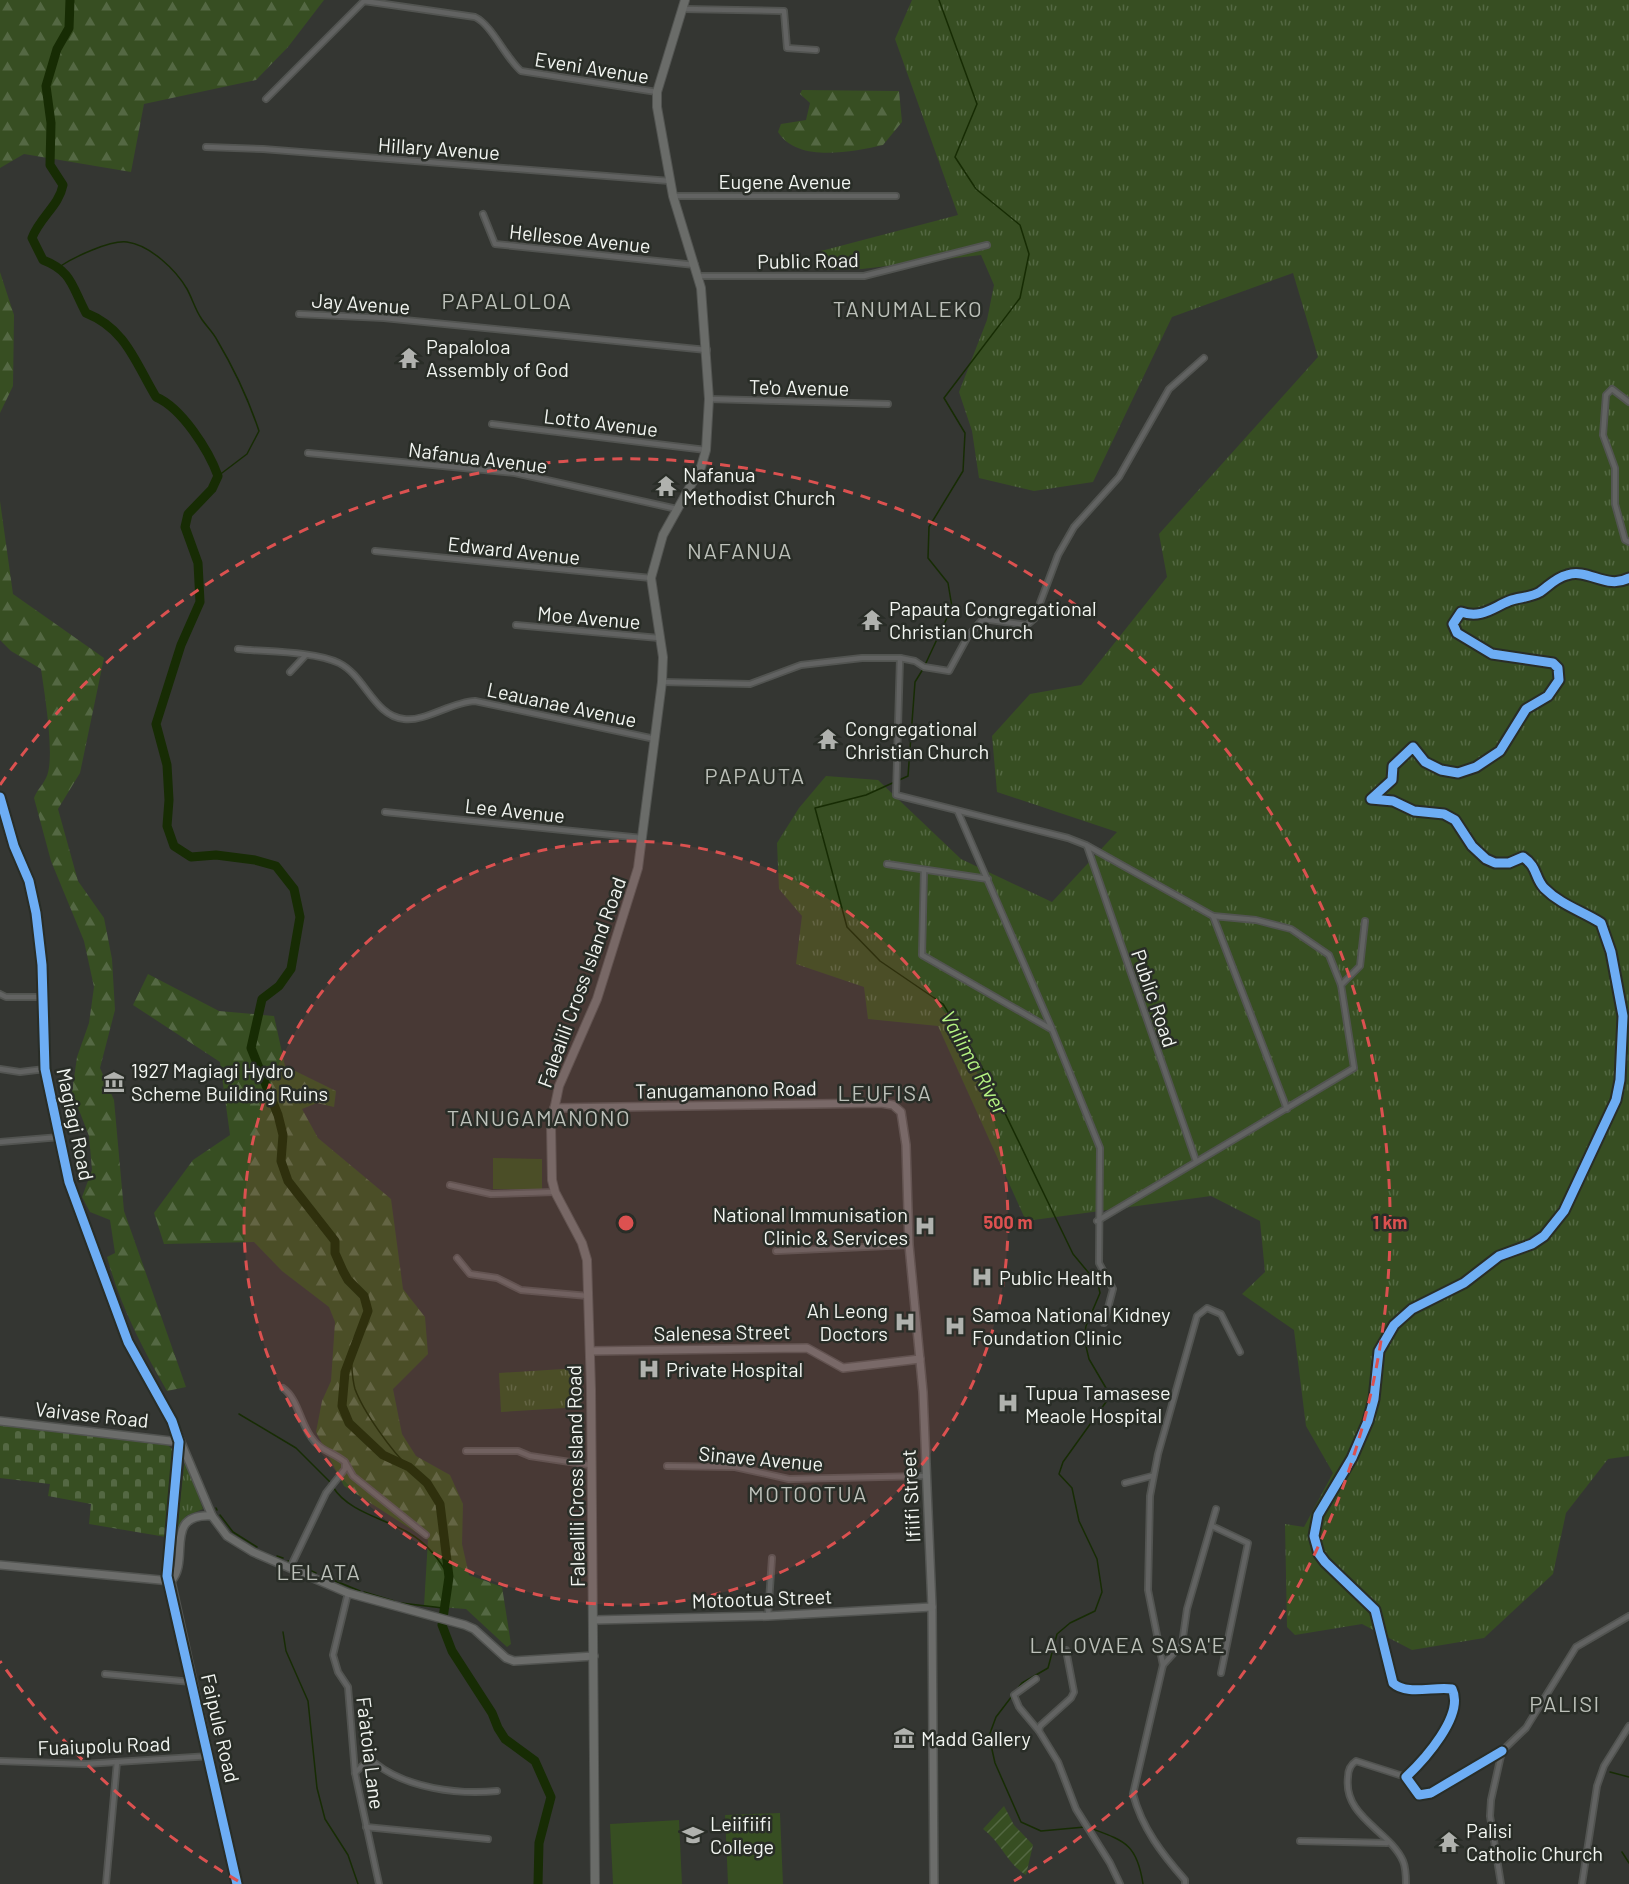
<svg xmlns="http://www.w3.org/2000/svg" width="1629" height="1884" viewBox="0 0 1629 1884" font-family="Barlow,sans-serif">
	<defs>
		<pattern id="forest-firs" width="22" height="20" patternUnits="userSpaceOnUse" patternTransform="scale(1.5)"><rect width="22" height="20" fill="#374e22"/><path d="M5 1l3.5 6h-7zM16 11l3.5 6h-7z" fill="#546843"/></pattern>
		<pattern id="cemetery-stones" width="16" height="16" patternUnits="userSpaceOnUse" patternTransform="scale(1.5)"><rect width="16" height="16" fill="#374e22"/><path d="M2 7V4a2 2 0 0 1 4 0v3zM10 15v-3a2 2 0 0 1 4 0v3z" fill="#546843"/></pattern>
		<pattern id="park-tufts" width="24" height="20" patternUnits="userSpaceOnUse" patternTransform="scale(1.5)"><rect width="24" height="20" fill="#374e22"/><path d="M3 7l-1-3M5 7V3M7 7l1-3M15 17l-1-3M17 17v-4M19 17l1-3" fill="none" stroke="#546843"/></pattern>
		<pattern id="garden-furrows" width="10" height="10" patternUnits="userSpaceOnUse" patternTransform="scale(1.5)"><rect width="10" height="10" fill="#374e22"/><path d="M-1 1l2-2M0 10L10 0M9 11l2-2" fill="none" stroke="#546843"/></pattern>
	</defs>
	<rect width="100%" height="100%" fill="#343632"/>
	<g fill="url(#forest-firs)">
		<polygon points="0,0 324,0 288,47 256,80 144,104 131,172 24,154 0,168"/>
		<path d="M 802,90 L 899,91 L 902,122 L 883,145 C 852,152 797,163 778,132 L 781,124 L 806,120 L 810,103 L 800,94 Z"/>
		<polygon points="0,272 14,315 13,386 0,413"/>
		<path d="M 0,501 L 13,594 L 104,658 L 80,773 L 58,809 L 78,881 L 104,918 L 112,959 L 115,1010 L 100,1068 L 114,1100 L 124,1211 L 186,1387 L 167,1391 C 142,1348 120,1305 107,1257 L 115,1253 L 110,1220 L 90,1212 L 82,1197 L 92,1170 L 89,1136 L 72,1092 L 77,1057 L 89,1023 L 94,987 L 84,941 L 51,861 L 34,798 C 37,790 42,786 46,778 C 56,759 44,691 41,669 L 11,651 L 0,640 Z"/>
		<polygon points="148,974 219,1011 274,1016 285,1066 336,1091 334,1107 317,1103 302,1109 318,1138 391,1199 403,1289 425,1317 428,1354 393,1389 402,1434 416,1456 450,1475 463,1504 462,1544 469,1575 502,1587 511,1644 507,1647 466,1609 424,1606 428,1540 344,1486 316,1432 322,1401 331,1381 335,1322 329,1307 282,1271 254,1242 164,1244 154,1213 193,1160 230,1135 220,1062 133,1005"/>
	</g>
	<polygon fill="url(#cemetery-stones)" points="0,1424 164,1441 176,1453 166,1537 89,1524 91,1504 48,1496 50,1484 0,1478"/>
	<g fill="url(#park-tufts)">
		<polygon points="912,0 1629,0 1629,1456 1608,1459 1566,1513 1553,1574 1484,1638 1412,1650 1362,1624 1295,1635 1287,1627 1285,1524 1304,1527 1333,1473 1306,1426 1294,1330 1242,1294 1265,1272 1260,1221 1211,1196 1026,1221 938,1026 868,1019 864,987 796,964 802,916 779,889 777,843 799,808 826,776 878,780 961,859 1052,902 1117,832 997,792 992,736 1030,694 1081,685 1167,577 1159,534 1318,357 1293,273 1172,317 1093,482 1034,491 979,478 972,431 959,392 987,320 994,285 981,255 862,269 823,270 821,251 958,215 895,39"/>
		<polygon points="579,1368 581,1407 501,1412 499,1373"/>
		<polygon points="185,1458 203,1509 186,1516 180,1525 172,1573"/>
	</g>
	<path fill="url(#garden-furrows)" d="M 1004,1806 L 1014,1825 L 1033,1845 L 1026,1875 C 1007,1864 1001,1842 983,1829 Z"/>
	<g fill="#374e22">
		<polygon points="493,1158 542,1159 542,1190 493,1189"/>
		<polygon points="780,1813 783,1884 728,1884 725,1815"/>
		<polygon points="679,1820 682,1884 613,1884 610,1824"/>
	</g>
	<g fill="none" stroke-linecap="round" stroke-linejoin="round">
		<g stroke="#172c04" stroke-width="1.5">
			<path d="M 59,267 C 74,257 110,240 127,242 C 150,245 176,270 187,289 C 192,298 195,309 201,318 C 206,326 213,332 217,340 C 233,367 249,401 259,431 L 247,454 L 218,476"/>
			<polyline points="925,665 952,607 948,583 928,558 929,527 963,471 965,433 944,398 1020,298 1029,254 1020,225 976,189 955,157 977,104 939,0"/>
			<polyline points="923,669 915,682 908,776 866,795 815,808 847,927 880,961 943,1004 987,1076 1073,1254 1098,1284 1100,1293 1086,1326 1084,1338 1089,1359 1106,1388 1106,1402 1063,1462 1059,1474 1072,1488 1079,1521 1097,1559 1102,1592 1095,1611 1070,1623 1057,1634 1048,1668 1022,1683 996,1717 989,1736 995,1763 1021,1822 1041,1831 1085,1827"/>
			<path d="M 351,1356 C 352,1367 352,1379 355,1389 C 363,1411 392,1452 409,1467"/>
			<polyline points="239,1414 296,1448 331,1483"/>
			<path d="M 333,1487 C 348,1512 386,1519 409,1533 C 426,1543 440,1560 449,1577"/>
			<polyline points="216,1508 217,1510"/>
			<polyline points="220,1515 233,1532 257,1547"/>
			<polyline points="277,1556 283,1558"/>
			<polyline points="288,1561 289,1561"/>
			<polyline points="296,1564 316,1573"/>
			<polyline points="321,1575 360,1591"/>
			<polyline points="364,1592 394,1601"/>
			<polyline points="401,1603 443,1608"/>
			<polyline points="283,1632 286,1651 308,1701 317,1788 325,1819 348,1855 358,1884"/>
			<polyline points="1610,1772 1629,1777"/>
			<path d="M 1090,1828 C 1125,1841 1137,1844 1143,1884"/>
			<polyline points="1622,1852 1629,1863"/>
		</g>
		<path stroke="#172c04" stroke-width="9" d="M 70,0 L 69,28 L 57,49 L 46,86 L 51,123 L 50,165 L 63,185 C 59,206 40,217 32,238 L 43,260 C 72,271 72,287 86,313 C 126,329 135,362 156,397 C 182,408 209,451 218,476 L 212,489 L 188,514 L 185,527 L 198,563 L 200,602 L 181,645 L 156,724 L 167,765 L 169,800 L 167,826 L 174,846 L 191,857 L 216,855 L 255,860 L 276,866 L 294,889 L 300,917 L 291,969 L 279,986 L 262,999 L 251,1048 L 278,1115 L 283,1135 L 281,1161 L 288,1181 L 335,1241 L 335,1253 L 343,1271 L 348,1280 L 364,1296 L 368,1311 L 345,1372 L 342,1406 L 349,1423 L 383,1455 L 409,1467 L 427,1483 L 440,1504 L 449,1577 L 442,1625 L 452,1651 L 492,1713 L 498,1728 L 505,1739 L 535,1761 L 551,1797 L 539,1843 L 538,1884"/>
		<defs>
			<g id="street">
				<polyline points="683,9 784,11 787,48 816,50"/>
				<path d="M 266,99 L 364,1 L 475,17 C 492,25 505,57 521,71 L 657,92"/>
				<polyline points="206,147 263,149 670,181"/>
				<polyline points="673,196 896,196"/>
				<polyline points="483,214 495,244 695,265"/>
				<polyline points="698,276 864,276 987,245"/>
				<polyline points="299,314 384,318 707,350"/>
				<polyline points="709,399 888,404"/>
				<polyline points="1629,402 1612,389 1606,395 1603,435 1615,468 1615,504 1625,540 1629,542"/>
				<polyline points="492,424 706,450"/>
				<polyline points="308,453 515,473 677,509"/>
				<polyline points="375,551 651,578"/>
				<polyline points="516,625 659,638"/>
				<path d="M 238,649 C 266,652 314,651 339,663 C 365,676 374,716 404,719 C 425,722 451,702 475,701 L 655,739"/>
				<polyline points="900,658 896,795 1068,838 1086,845 1213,916 1256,920 1291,929 1329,955 1341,985 1354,1068 1097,1221"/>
				<polyline points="290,672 305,656"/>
				<polyline points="662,682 750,684 801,665 862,658 900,658 915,661 924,667 949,671 968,636 983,619 1027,625 1034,619 1058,555 1074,527 1119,477 1169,389 1204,358"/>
				<polyline points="385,812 642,838"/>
				<polyline points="958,812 1052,1029 1100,1148 1099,1263 1113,1289 1104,1323"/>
				<polyline points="1087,846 1196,1161"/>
				<polyline points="887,864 988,879"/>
				<polyline points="924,870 922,955 1051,1029"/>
				<polyline points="1213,916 1287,1109"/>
				<polyline points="1341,985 1360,966 1365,921"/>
				<polyline points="0,994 6,997 42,997"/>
				<polyline points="0,1069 20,1072 45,1069"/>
				<polyline points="0,1142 60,1137"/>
				<polyline points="450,1185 491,1194 555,1192"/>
				<polyline points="776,1251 909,1245"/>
				<polyline points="457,1258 470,1274 497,1278 521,1290 588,1296"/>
				<path d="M 283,1388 C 298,1399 300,1422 311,1437 C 320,1451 333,1452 345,1462 L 345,1469 L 326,1493 L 290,1568"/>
				<polyline points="466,1451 518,1451 530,1456 590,1465"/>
				<polyline points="345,1462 353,1476 426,1535"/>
				<polyline points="667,1466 735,1467 789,1479 925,1476"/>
				<polyline points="1125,1483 1152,1476"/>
				<polyline points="1212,1526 1248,1543 1221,1673"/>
				<polyline points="171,1581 167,1576 179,1442"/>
				<polyline points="348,1593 333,1655 338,1672 348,1687 355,1773 379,1884"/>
				<polyline points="768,1616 772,1558"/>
				<polyline points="1066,1650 1074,1692 1071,1698 1040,1726 1039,1731 1058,1762 1076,1809 1110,1863 1120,1884"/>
				<polyline points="1163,1665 1148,1590 1150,1496 1158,1454 1197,1316 1207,1308 1221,1314 1240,1352"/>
				<polyline points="105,1674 192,1682"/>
				<polyline points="1036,1679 1014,1695 1019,1707 1039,1731"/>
				<path d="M 1502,1751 L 1431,1793 L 1419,1795 L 1406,1777 C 1424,1760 1465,1715 1452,1689 C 1434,1686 1407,1696 1393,1683 L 1375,1610 L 1325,1562 L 1319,1554 L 1314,1536 L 1318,1515 L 1352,1458 L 1368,1421 L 1374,1399 L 1379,1351 L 1394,1325 L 1412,1309 L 1464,1283 L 1499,1256 L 1532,1244 L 1544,1236 L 1564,1211 L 1616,1100 L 1620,1080 L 1623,1016 L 1611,952 L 1601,923 C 1582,911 1561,905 1544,888 C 1534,877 1538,867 1523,857 L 1509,863 L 1495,863 L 1486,859 L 1472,846 L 1455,820 L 1444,814 L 1414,811 L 1393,801 L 1371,799 L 1392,780 L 1393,766 L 1413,747 L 1425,762 L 1441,770 L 1458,773 L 1476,767 L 1500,751 L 1526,709 L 1548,696 L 1559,680 L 1558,668 L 1553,663 L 1492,654 L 1457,633 L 1453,624 L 1461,612 C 1481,619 1492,608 1509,601 C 1519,597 1530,598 1540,592 C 1549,586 1555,578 1567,575 C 1588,568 1607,590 1629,578"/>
				<polyline points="0,1761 85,1764 210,1756"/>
				<path d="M 355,1773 L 364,1764 L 375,1763 C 406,1788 458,1795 497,1791"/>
				<path d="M 1406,1777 L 1356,1761 C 1350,1765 1348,1770 1348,1777 C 1343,1817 1389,1830 1403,1861 C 1406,1868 1406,1876 1406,1884"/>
				<polyline points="366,1827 488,1839"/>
				<polyline points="1300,1841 1387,1843"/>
				<polyline points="106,1884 117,1762"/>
				<path d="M 1185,1884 L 1185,1880 C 1162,1854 1142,1828 1133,1794 L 1163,1665 L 1182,1644 L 1187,1609 L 1216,1509"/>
				<polyline points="1501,1884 1490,1816 1491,1800 1502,1751 1526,1728 1576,1647 1629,1616"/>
				<polyline points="1582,1884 1597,1786 1604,1766 1629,1726"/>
			</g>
			<g id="secondary">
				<polyline points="0,797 14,846 29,881 36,913 42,965 45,1069 69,1182 128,1342 172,1421 212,1516 227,1536 253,1552 348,1593 465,1625 474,1629 506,1658 514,1661 594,1656"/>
				<polyline points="554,1108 881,1103 893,1105 901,1112 906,1145 909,1245 923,1392 932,1607 934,1884"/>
				<polyline points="590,1351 807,1348 843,1368 920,1359"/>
				<polyline points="0,1421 179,1442"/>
				<path d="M 0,1565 L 171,1581 C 191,1560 162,1513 212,1516"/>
				<polyline points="171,1581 237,1884"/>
				<polyline points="594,1620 768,1616 932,1607"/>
			</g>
			<polyline id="primary" points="595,1884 591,1389 587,1260 582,1243 555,1192 552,1180 551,1125 559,1086 597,999 638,868 662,682 663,657 651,578 663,535 701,467 706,450 709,399 701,288 673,196 657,107 657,92 685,0"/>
		</defs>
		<use href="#street" stroke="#525451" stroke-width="8"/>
		<use href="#secondary" stroke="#525451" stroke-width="10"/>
		<use href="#primary" stroke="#525451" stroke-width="10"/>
		<use href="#street" stroke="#626362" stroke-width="4.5"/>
		<use href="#secondary" stroke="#6c6d6b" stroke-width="7"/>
		<use href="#primary" stroke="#6a6c69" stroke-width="8"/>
		<defs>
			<g id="cycleway">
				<polyline points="0,797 14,846 29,881 36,913 42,965 45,1069 69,1182 128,1342 172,1421 179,1442 167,1576 237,1884"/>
				<path d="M 1502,1751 L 1431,1793 L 1419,1795 L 1406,1777 C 1424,1760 1465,1715 1452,1689 C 1434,1686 1407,1696 1393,1683 L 1375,1610 L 1325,1562 L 1319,1554 L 1314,1536 L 1318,1515 L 1352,1458 L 1368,1421 L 1374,1399 L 1379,1351 L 1394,1325 L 1412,1309 L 1464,1283 L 1499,1256 L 1532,1244 L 1544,1236 L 1564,1211 L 1616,1100 L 1620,1080 L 1623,1016 L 1611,952 L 1601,923 C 1582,911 1561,905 1544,888 C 1534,877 1538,867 1523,857 L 1509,863 L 1495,863 L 1486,859 L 1472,846 L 1455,820 L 1444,814 L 1414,811 L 1393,801 L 1371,799 L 1392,780 L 1393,766 L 1413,747 L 1425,762 L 1441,770 L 1458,773 L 1476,767 L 1500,751 L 1526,709 L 1548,696 L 1559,680 L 1558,668 L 1553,663 L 1492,654 L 1457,633 L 1453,624 L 1461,612 C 1481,619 1492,608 1509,601 C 1519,597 1530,598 1540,592 C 1549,586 1555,578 1567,575 C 1588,568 1607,590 1629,578"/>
			</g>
		</defs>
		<use href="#cycleway" stroke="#292d27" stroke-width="13"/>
		<use href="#cycleway" stroke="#6dadf4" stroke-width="9"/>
	</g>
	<circle cx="626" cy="1223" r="382" fill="#dc5150" fill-opacity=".12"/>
	<g fill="none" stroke="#dc5150" stroke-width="3" stroke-dasharray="10 8">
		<circle cx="626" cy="1223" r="382"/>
		<path d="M238 1881A764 764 0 0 1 0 1661M0 785A764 764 0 1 1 1014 1881"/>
	</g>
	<defs>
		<symbol id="temple-bare" viewBox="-9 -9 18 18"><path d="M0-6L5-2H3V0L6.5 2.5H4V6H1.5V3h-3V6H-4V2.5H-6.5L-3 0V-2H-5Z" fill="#b0b2ae" stroke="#292d27" stroke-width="2.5" paint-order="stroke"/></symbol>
		<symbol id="museum-bare" viewBox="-9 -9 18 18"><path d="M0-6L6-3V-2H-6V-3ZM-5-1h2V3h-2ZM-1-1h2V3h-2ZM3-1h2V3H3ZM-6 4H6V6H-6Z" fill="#b0b2ae" stroke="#292d27" stroke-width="2.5" paint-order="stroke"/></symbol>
		<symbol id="hospital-bare" viewBox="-9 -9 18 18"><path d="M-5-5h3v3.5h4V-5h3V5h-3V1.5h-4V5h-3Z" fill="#b0b2ae" stroke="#292d27" stroke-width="2.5" paint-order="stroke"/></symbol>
		<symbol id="university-bare" viewBox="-9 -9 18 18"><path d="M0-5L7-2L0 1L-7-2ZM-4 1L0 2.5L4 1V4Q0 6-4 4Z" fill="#b0b2ae" stroke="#292d27" stroke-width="2.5" paint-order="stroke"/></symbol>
	</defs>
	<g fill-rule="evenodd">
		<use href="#temple-bare" x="394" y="343" width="30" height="30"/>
		<use href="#temple-bare" x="651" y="471" width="30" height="30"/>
		<use href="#temple-bare" x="857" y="605" width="30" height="30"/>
		<use href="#temple-bare" x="813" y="724" width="30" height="30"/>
		<use href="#museum-bare" x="99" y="1067" width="30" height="30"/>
		<use href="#hospital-bare" x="910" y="1211" width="30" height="30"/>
		<use href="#hospital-bare" x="967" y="1262" width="30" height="30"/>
		<use href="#hospital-bare" x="890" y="1307" width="30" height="30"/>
		<use href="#hospital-bare" x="940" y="1311" width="30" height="30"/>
		<use href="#hospital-bare" x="634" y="1354" width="30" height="30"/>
		<use href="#hospital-bare" x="993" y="1388" width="30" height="30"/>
		<use href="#museum-bare" x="889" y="1723" width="30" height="30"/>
		<use href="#university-bare" x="678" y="1820" width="30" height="30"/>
		<use href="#temple-bare" x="1434" y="1827" width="30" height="30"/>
	</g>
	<g text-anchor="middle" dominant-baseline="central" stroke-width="5" stroke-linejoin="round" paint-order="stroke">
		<g font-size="20" fill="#f2f5f1" stroke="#292d27">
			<text transform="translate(592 67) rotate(9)">Eveni Avenue</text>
			<text transform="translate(439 148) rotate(4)">Hillary Avenue</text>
			<text x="785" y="181">Eugene Avenue</text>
			<text transform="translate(580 238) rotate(6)">Hellesoe Avenue</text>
			<text transform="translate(808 260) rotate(-1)">Public Road</text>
			<text transform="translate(361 303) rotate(4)">Jay Avenue</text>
			<text transform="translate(799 387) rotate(1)">Te'o Avenue</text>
			<text transform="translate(601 422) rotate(7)">Lotto Avenue</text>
			<text transform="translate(478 457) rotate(7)">Nafanua Avenue</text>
			<text transform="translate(514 550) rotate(6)">Edward Avenue</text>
			<text transform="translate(589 617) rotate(5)">Moe Avenue</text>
			<text transform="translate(562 704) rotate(12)">Leauanae Avenue</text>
			<text transform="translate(515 810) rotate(6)">Lee Avenue</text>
			<text transform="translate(581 982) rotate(-70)">Falealili Cross Island Road</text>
			<text transform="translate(1155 998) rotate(71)">Public Road</text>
			<text transform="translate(726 1089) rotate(-1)">Tanugamanono Road</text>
			<text transform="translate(76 1124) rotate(78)">Magiagi Road</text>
			<text transform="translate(722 1332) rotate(-1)">Salenesa Street</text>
			<text transform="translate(92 1414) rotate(6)">Vaivase Road</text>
			<text transform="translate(761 1458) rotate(5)">Sinave Avenue</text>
			<text transform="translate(575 1476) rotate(-91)">Falealili Cross Island Road</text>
			<text transform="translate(910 1496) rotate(-93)">Ifiifi Street</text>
			<text transform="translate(762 1598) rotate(-2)">Motootua Street</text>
			<text transform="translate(221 1728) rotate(77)">Faipule Road</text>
			<text transform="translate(104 1745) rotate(-2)">Fuaiupolu Road</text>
			<text transform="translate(371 1753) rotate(83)">Fa'atoia Lane</text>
		</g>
		<g font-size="20" fill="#f2f5f1" stroke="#292d27" text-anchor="start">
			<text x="426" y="346">Papaloloa<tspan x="426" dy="23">Assembly of God</tspan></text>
			<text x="683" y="474">Nafanua<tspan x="683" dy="23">Methodist Church</tspan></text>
			<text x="889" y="608">Papauta Congregational<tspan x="889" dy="23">Christian Church</tspan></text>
			<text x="845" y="728">Congregational<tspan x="845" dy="23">Christian Church</tspan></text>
			<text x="131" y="1070">1927 Magiagi Hydro<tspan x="131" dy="23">Scheme Building Ruins</tspan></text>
			<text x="908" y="1214" text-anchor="end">National Immunisation<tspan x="908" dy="23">Clinic &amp; Services</tspan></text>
			<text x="999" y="1277">Public Health</text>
			<text x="888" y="1310" text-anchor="end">Ah Leong<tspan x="888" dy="23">Doctors</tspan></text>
			<text x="972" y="1314">Samoa National Kidney<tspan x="972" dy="23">Foundation Clinic</tspan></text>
			<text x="666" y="1369">Private Hospital</text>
			<text x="1025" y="1392">Tupua Tamasese<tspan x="1025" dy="23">Meaole Hospital</tspan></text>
			<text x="921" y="1738">Madd Gallery</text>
			<text x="710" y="1823">Leiifiifi<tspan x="710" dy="23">College</tspan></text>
			<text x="1466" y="1830">Palisi<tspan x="1466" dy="23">Catholic Church</tspan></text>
		</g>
		<g font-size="21" font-style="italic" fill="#b5f482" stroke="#292d27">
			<text transform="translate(975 1062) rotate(61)">Vailima River</text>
		</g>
		<g font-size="22" letter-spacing="1.5" fill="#bcc0b9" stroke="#292d27">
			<text x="507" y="300">PAPALOLOA</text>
			<text x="908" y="308">TANUMALEKO</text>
			<text x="740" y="550">NAFANUA</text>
			<text x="755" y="775">PAPAUTA</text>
			<text x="885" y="1092">LEUFISA</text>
			<text x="539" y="1117">TANUGAMANONO</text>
			<text x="808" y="1493">MOTOOTUA</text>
			<text x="319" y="1571">LELATA</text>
			<text x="1128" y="1644">LALOVAEA SASA'E</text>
			<text x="1565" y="1703">PALISI</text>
		</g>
	</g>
	<circle cx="626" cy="1223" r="9" fill="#dc5150" stroke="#292d27" stroke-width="3"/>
	<g font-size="18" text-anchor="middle" font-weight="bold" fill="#dc5150" stroke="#292d27" stroke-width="5" stroke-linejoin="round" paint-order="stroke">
		<text x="1008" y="1229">500 m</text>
		<text x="1390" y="1229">1 km</text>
	</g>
</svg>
